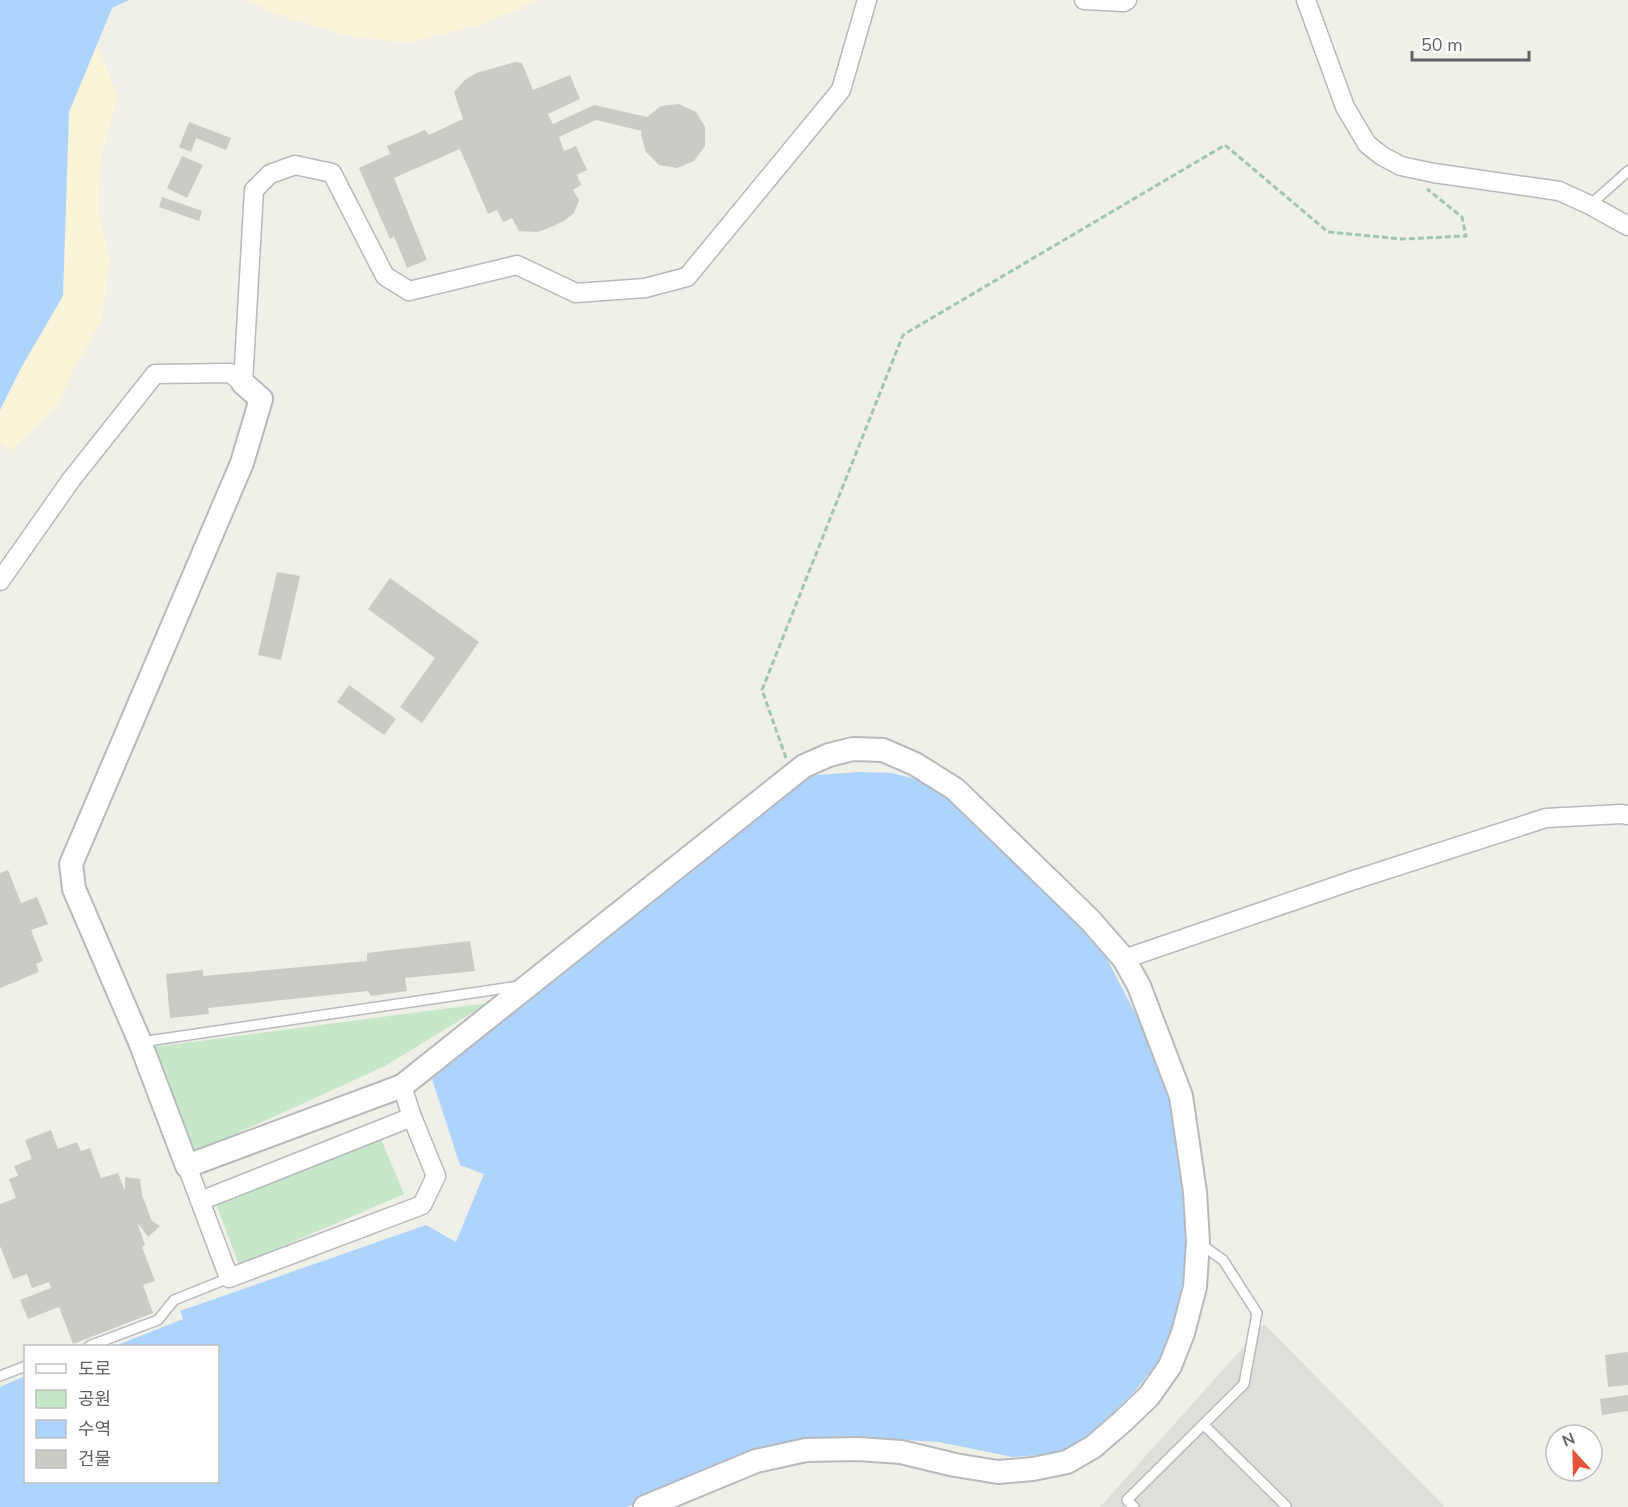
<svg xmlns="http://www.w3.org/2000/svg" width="1628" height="1507" viewBox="0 0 1628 1507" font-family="'Nunito Sans','Noto Sans KR',sans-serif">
	<rect width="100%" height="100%" fill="#f0efe8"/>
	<polygon fill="#dfdeda" points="1264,1324 1445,1507 1100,1507"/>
	<g fill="#c6e7c8">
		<polygon points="488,1003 385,1066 192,1154 154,1047"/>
		<polygon points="379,1134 404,1194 239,1265 216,1204"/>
	</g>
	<g fill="#faf4d9">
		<polygon points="247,0 540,0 481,25 409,43 352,37 274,14"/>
		<polygon points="97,45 118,96 101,157 98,208 110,260 102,320 74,369 57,406 11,451 0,443 0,410 22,366 63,296 69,112"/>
	</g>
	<g fill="#acd4fc">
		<polygon points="0,0 129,0 112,8 69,112 63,296 22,366 0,410"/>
		<polygon points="858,772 891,773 916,779 949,800 1067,914 1086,930 1106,957 1136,1015 1167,1082 1187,1195 1186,1264 1174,1325 1159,1360 1134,1392 1108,1418 1081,1440 1062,1450 1039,1455 1013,1457 939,1442 842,1436 802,1440 754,1453 627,1507 0,1507 0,1387 25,1376 26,1482 218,1482 218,1346 115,1346 183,1319 180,1311 426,1225 456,1242 484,1174 460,1165 432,1079 797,781 817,775"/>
	</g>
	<g fill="#cccac4">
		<polygon points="515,62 522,63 533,90 570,75 580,99 548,114 553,124 594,105 647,117 661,106 679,104 696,112 705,127 705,146 694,161 677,168 659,165 646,152 641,135 642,131 596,120 559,137 564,151 576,146 587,170 577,175 581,185 573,190 579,200 574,213 564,221 549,228 537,232 519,231 512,218 503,222 497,210 488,214 460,149 394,178 427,260 407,268 394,236 390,239 359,168 390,154 387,146 425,130 429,135 463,119 454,92 465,80 476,73"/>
		<polygon points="189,122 231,138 226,150 196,138 191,152 179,147"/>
		<polygon points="182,156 203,165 187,198 167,188"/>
		<polygon points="162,197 202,211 199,221 159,207"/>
		<polygon points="277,572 300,576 281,660 258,655"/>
		<polygon points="390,578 479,642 422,723 400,707 435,658 368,609"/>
		<polygon points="349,685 396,719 384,735 337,702"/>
		<polygon points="8,870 21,903 37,897 48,924 31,930 43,961 36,964 39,972 0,988 0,873"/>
		<polygon points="470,941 475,971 405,978 407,991 371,996 368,991 208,1008 209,1014 170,1018 166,974 203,970 203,976 367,961 367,953"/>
		<polygon points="51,1130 58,1149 77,1142 81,1151 90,1148 101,1178 118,1173 125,1191 125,1177 140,1179 142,1195 148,1211 152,1221 160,1226 148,1237 137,1222 145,1245 142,1247 155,1281 143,1285 153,1313 73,1344 59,1307 28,1319 20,1300 51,1288 49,1282 32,1288 27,1274 13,1279 0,1246 0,1204 16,1198 9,1179 18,1176 14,1166 32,1159 25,1140"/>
		<polygon points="1628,1352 1628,1385 1608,1387 1605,1355"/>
		<polygon points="1628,1395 1628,1411 1602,1415 1600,1399"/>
	</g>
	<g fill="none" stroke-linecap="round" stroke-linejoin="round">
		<defs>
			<g id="service">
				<polyline points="1590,205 1628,171"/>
				<polyline points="141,1042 519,986"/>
				<polyline points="89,1346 158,1320 174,1300 229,1278"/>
				<polyline points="0,1376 26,1366"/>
				<polyline points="1204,1425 1286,1506"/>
				<polyline points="1134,1507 1127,1500 1244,1384 1257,1313 1223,1260 1199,1243"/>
			</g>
			<g id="minor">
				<polyline points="1084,0 1124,2 1127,0"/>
				<polyline points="1306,0 1345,107 1367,144 1382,156 1401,166 1434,173 1559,191 1590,205 1628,226"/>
				<polyline points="243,383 254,190 270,174 295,165 332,173 385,276 409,291 517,265 576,293 645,288 687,277 841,90 867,0"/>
				<polyline points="0,581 71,480 155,374 230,373 243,383"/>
				<polyline points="1124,959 1354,880 1546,818 1621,814 1628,815"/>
				<polyline points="187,1166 229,1278 422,1205 436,1176 412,1117 402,1086"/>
				<polyline points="200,1201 412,1117"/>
			</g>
			<polyline id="tertiary" points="243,383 261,399 242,463 71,864 74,889 140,1042 187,1166 402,1086 804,766 829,755 853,749 883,750 915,764 955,789 1090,920 1124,959 1139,986 1181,1096 1195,1192 1198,1242 1195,1287 1183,1333 1170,1366 1149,1396 1123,1421 1093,1447 1067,1462 1033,1469 998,1472 955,1465 901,1452 858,1449 806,1450 756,1461 645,1507"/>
		</defs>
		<use href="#service" stroke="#b8b9be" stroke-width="12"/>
		<use href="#minor" stroke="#b8b9be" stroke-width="21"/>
		<use href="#tertiary" stroke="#b8b9be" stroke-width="26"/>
		<polyline stroke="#9fc7ae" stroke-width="3" stroke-dasharray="6 3" stroke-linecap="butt" points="786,758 762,690 903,335 1225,145 1328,232 1402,239 1466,236 1462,217 1427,189"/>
		<use href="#service" stroke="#fff" stroke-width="9"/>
		<use href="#minor" stroke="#fff" stroke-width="18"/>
		<use href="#tertiary" stroke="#fff" stroke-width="22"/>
	</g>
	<rect x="24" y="1345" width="195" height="138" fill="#ffffff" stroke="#bfc0c2" stroke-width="1.5"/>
	<rect x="36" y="1364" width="30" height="9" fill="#ffffff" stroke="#bfc0c2" stroke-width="1.5"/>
	<text x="78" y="1375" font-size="18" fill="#5f6267">도로</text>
	<rect x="36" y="1390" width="30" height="18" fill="#c6e7c8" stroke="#bfc0c2" stroke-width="1.5"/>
	<text x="78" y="1405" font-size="18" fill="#5f6267">공원</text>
	<rect x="36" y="1420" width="30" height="18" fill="#acd4fc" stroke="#bfc0c2" stroke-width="1.5"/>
	<text x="78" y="1435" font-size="18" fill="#5f6267">수역</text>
	<rect x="36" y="1450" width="30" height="18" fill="#cccac4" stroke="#bfc0c2" stroke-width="1.5"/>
	<text x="78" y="1465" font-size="18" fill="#5f6267">건물</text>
	<g transform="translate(1574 1453) rotate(338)"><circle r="28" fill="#ffffff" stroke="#bfc0c2" stroke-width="1.5"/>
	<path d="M0-4.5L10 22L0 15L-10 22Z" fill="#e4533a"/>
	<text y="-9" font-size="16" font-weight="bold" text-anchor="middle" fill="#5f6267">N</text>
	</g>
	<path d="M1412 51v9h117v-9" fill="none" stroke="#5f6267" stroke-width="3"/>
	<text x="1421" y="51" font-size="18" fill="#5f6267" stroke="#ffffff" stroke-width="4.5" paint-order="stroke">50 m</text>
</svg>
